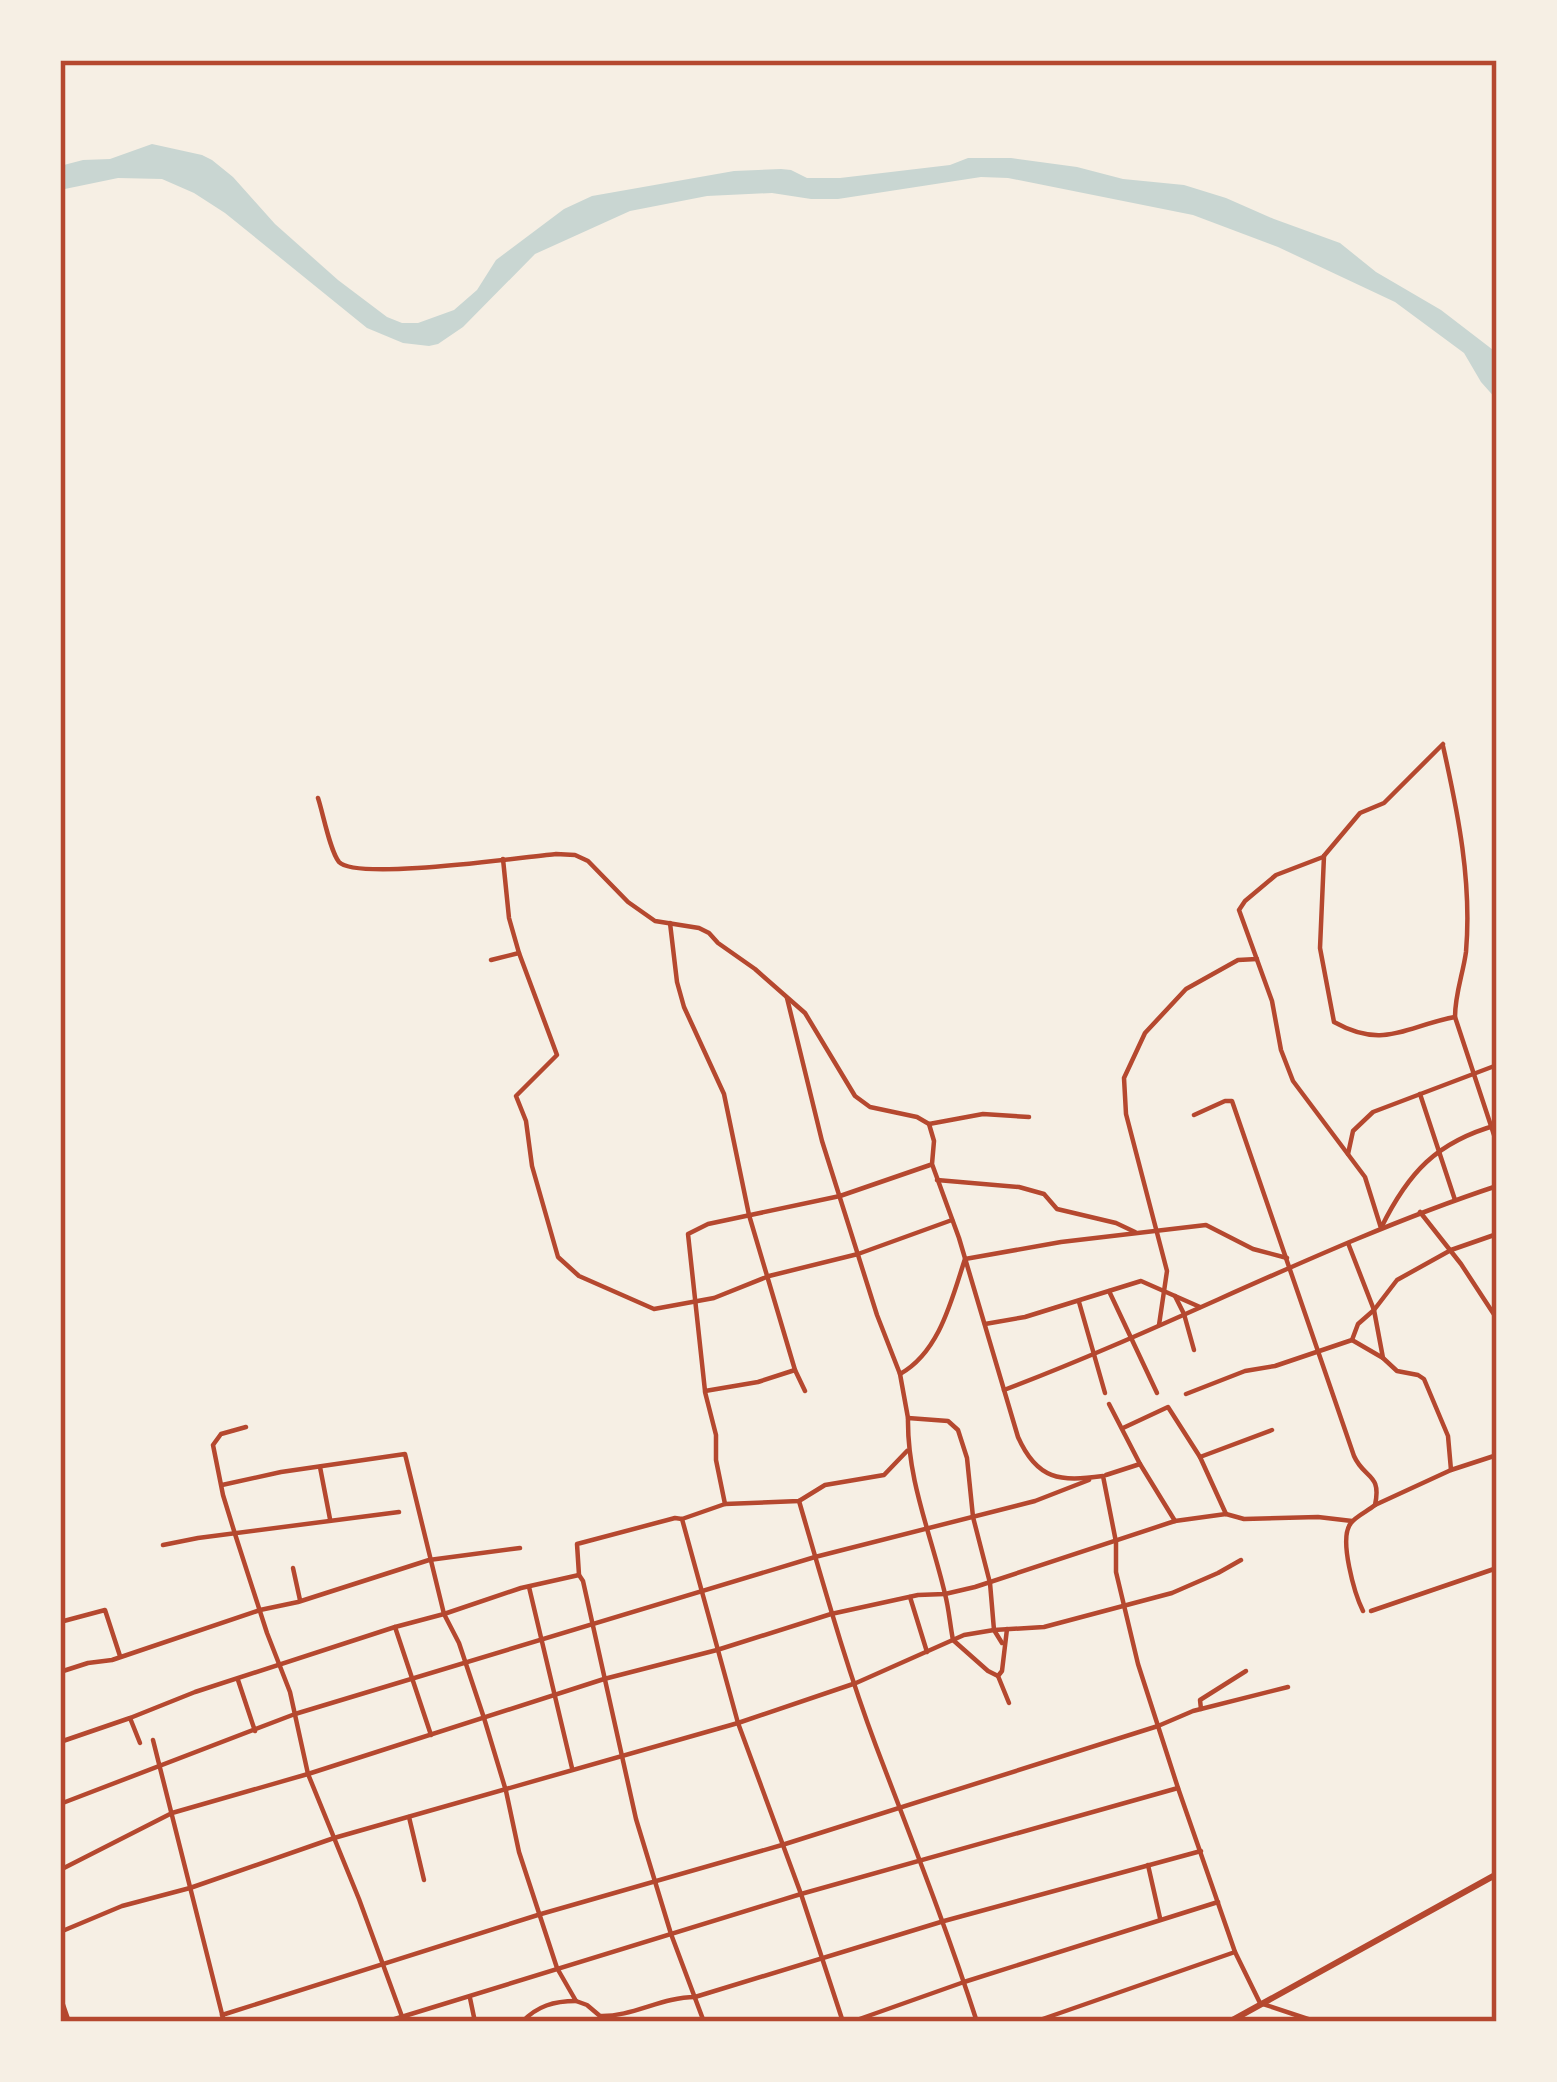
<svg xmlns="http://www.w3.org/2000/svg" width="1557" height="2082" viewBox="0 0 1557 2082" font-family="Roboto,sans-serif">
	<rect width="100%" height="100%" fill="#f6efe4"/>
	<polygon fill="#c9d6d2" points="152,144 202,155 212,160 233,177 275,224 338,280 387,317 402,323 418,323 454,310 477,290 496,260 564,209 592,196 734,171 781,169 791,170 807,178 840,178 950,165 968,158 1011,158 1077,167 1123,179 1184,185 1226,198 1274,219 1340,243 1376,272 1441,310 1497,353 1497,400 1481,382 1464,353 1395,302 1278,247 1193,215 1008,178 981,177 838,199 811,199 772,193 707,196 630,211 535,254 463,327 438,344 429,346 403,343 367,328 225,213 194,193 162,179 118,178 60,190 60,166 83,160 110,159"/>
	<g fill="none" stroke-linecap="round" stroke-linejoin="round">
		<g stroke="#b5482f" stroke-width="4.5">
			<path d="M 1443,744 L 1384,803 L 1360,813 L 1323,857 L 1276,875 L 1245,901 L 1239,910 L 1272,1001 L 1281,1050 L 1293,1081 L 1365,1177 L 1381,1228 C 1408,1173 1436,1142 1497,1125"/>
			<path d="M 1443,746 C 1458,813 1472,882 1466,952 C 1463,974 1455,994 1455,1017 L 1497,1144"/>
			<path d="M 318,798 C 323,813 330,851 339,862 C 356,881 523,857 556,854 L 575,855 L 588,861 L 628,902 L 655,921 L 699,928 L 709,933 L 718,943 L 755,969 L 805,1013 L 855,1096 L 870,1107 L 917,1117 L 929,1124 L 934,1141 L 932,1164 L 959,1238 L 1018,1437 C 1037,1480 1060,1482 1103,1476 L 1116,1542 L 1116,1572 L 1138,1664 L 1178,1788 L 1235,1952 L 1260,2003 L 1317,2022"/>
			<path d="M 1324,856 L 1320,948 L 1334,1022 C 1384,1050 1406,1026 1455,1017"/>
			<polyline points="503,859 509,918 519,953 557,1055 516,1096 526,1121 532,1166 558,1257 579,1276 654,1309 714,1298 769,1276 858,1254 952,1220"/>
			<polyline points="670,923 677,982 684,1007 724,1094 749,1215 795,1370 805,1391"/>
			<polyline points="491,960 519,953"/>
			<polyline points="787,998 822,1141 877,1315 900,1374 908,1418"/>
			<polyline points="1420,1094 1455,1200"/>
			<path d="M 1194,1115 L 1225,1101 L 1232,1101 L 1354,1456 C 1364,1479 1382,1473 1375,1505 C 1368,1511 1356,1516 1351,1523 C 1338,1538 1355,1595 1363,1611"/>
			<polyline points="929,1124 983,1114 1029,1117"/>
			<polyline points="1348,1154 1353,1131 1373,1112 1497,1065"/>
			<polyline points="937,1180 1019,1187 1044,1194 1057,1209 1116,1223 1135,1232"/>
			<polyline points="1420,1212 1461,1264 1497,1319"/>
			<polyline points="1348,1243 1374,1310 1383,1358"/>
			<polyline points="1109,1291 1157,1393"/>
			<polyline points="1175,1296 1184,1314 1194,1350"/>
			<polyline points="1079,1302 1105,1393"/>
			<polyline points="985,1324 1025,1317 1141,1281 1200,1307"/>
			<polyline points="1159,1325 1167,1271 1126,1114 1124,1078 1145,1033 1186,989 1238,960 1257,959"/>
			<polyline points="1352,1340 1383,1358 1397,1371 1418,1375 1424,1379 1448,1436 1451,1470"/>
			<polyline points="795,1370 758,1382 705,1391 688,1234 708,1224 840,1196 930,1165"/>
			<path d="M 900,1374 C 940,1352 952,1298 965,1259 L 1061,1242 L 1206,1225 L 1253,1249 L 1287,1258"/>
			<path d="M 1004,1390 C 1171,1327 1328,1242 1497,1186"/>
			<polyline points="705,1392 716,1435 716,1460 725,1504"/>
			<polyline points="1186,1394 1245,1371 1275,1366 1352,1340 1358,1324 1374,1310 1397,1280 1451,1250 1497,1234"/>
			<polyline points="1109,1404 1140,1464 1175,1521"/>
			<polyline points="246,1427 221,1434 213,1445 223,1495 235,1534 267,1633 290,1692 308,1774 359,1899 404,2022"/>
			<polyline points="1123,1428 1168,1407 1200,1457 1226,1514"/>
			<polyline points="1200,1457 1272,1430"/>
			<polyline points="320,1467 330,1519"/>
			<polyline points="1106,1475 1140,1464"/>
			<path d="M 222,1485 L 281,1472 L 405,1454 L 444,1614 L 459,1643 L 484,1718 L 506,1791 L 519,1852 L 557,1968 L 576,2001 L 587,2005 L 600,2016 C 632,2017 662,1997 695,1997 L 944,1921 L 1201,1851"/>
			<path d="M 799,1501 C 823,1583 846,1666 876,1746 C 911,1838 947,1929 977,2022"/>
			<polyline points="1375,1505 1451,1470 1497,1455"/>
			<polyline points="682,1519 738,1723 801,1894 843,2022"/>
			<polyline points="163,1545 198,1538 399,1512"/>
			<polyline points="293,1568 300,1600"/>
			<polyline points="529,1587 572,1768"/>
			<polyline points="910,1597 927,1652"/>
			<polyline points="1371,1611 1497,1568"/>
			<polyline points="60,1622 105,1610 120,1656"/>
			<polyline points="395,1627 431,1735"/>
			<polyline points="1007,1629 1002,1671 998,1676 1009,1703"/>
			<polyline points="60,1672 88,1663 112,1660 260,1610 298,1602 429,1560 520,1548"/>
			<path d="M 998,1676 L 988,1671 L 953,1640 C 950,1625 949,1609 945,1594 C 931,1534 907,1480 908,1418 L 948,1421 L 958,1430 L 967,1458 L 973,1517 L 990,1583 L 994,1630 L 1002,1643"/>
			<polyline points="238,1680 255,1731"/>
			<polyline points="1201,1709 1200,1700 1246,1671"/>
			<polyline points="130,1718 140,1743"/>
			<polyline points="153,1740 224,2022"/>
			<polyline points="60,1742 130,1718 195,1692 395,1627 444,1614 521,1588 579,1575"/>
			<polyline points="60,1804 295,1714 815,1557 1035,1501 1089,1480"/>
			<polyline points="409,1817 424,1880"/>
			<polyline points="1148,1865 1160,1918"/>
			<polyline points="60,1870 172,1813 308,1774 604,1679 717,1650 831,1614 918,1595 945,1594 975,1587 1175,1521 1226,1514 1244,1519 1318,1517 1352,1521"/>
			<polyline points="60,1932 122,1906 190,1888 334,1838 738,1723 856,1683 964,1635 994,1630 1044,1627 1123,1606 1172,1593 1218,1573 1241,1560"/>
			<polyline points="60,1996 69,2022"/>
			<polyline points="470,1998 475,2022"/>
			<polyline points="222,2015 541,1914 782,1845 1158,1726 1193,1711 1288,1687"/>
			<polyline points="385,2022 801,1894 1178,1788"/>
			<path d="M 522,2022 C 537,2006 554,2001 576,2001"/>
			<polyline points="704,2022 671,1934 636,1819 583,1581 579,1575 577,1544 675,1518 682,1519 725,1504 799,1501 825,1485 884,1475 907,1451"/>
			<polyline points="851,2022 964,1982 1218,1902"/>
			<polyline points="1034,2022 1235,1952"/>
		</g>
		<polyline stroke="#b5482f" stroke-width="6" points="1229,2022 1497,1874"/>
	</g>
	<rect width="1557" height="2082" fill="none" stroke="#f6efe4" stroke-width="126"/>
	<rect x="63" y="63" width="1431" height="1956" fill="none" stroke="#b5482f" stroke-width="4.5"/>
</svg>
